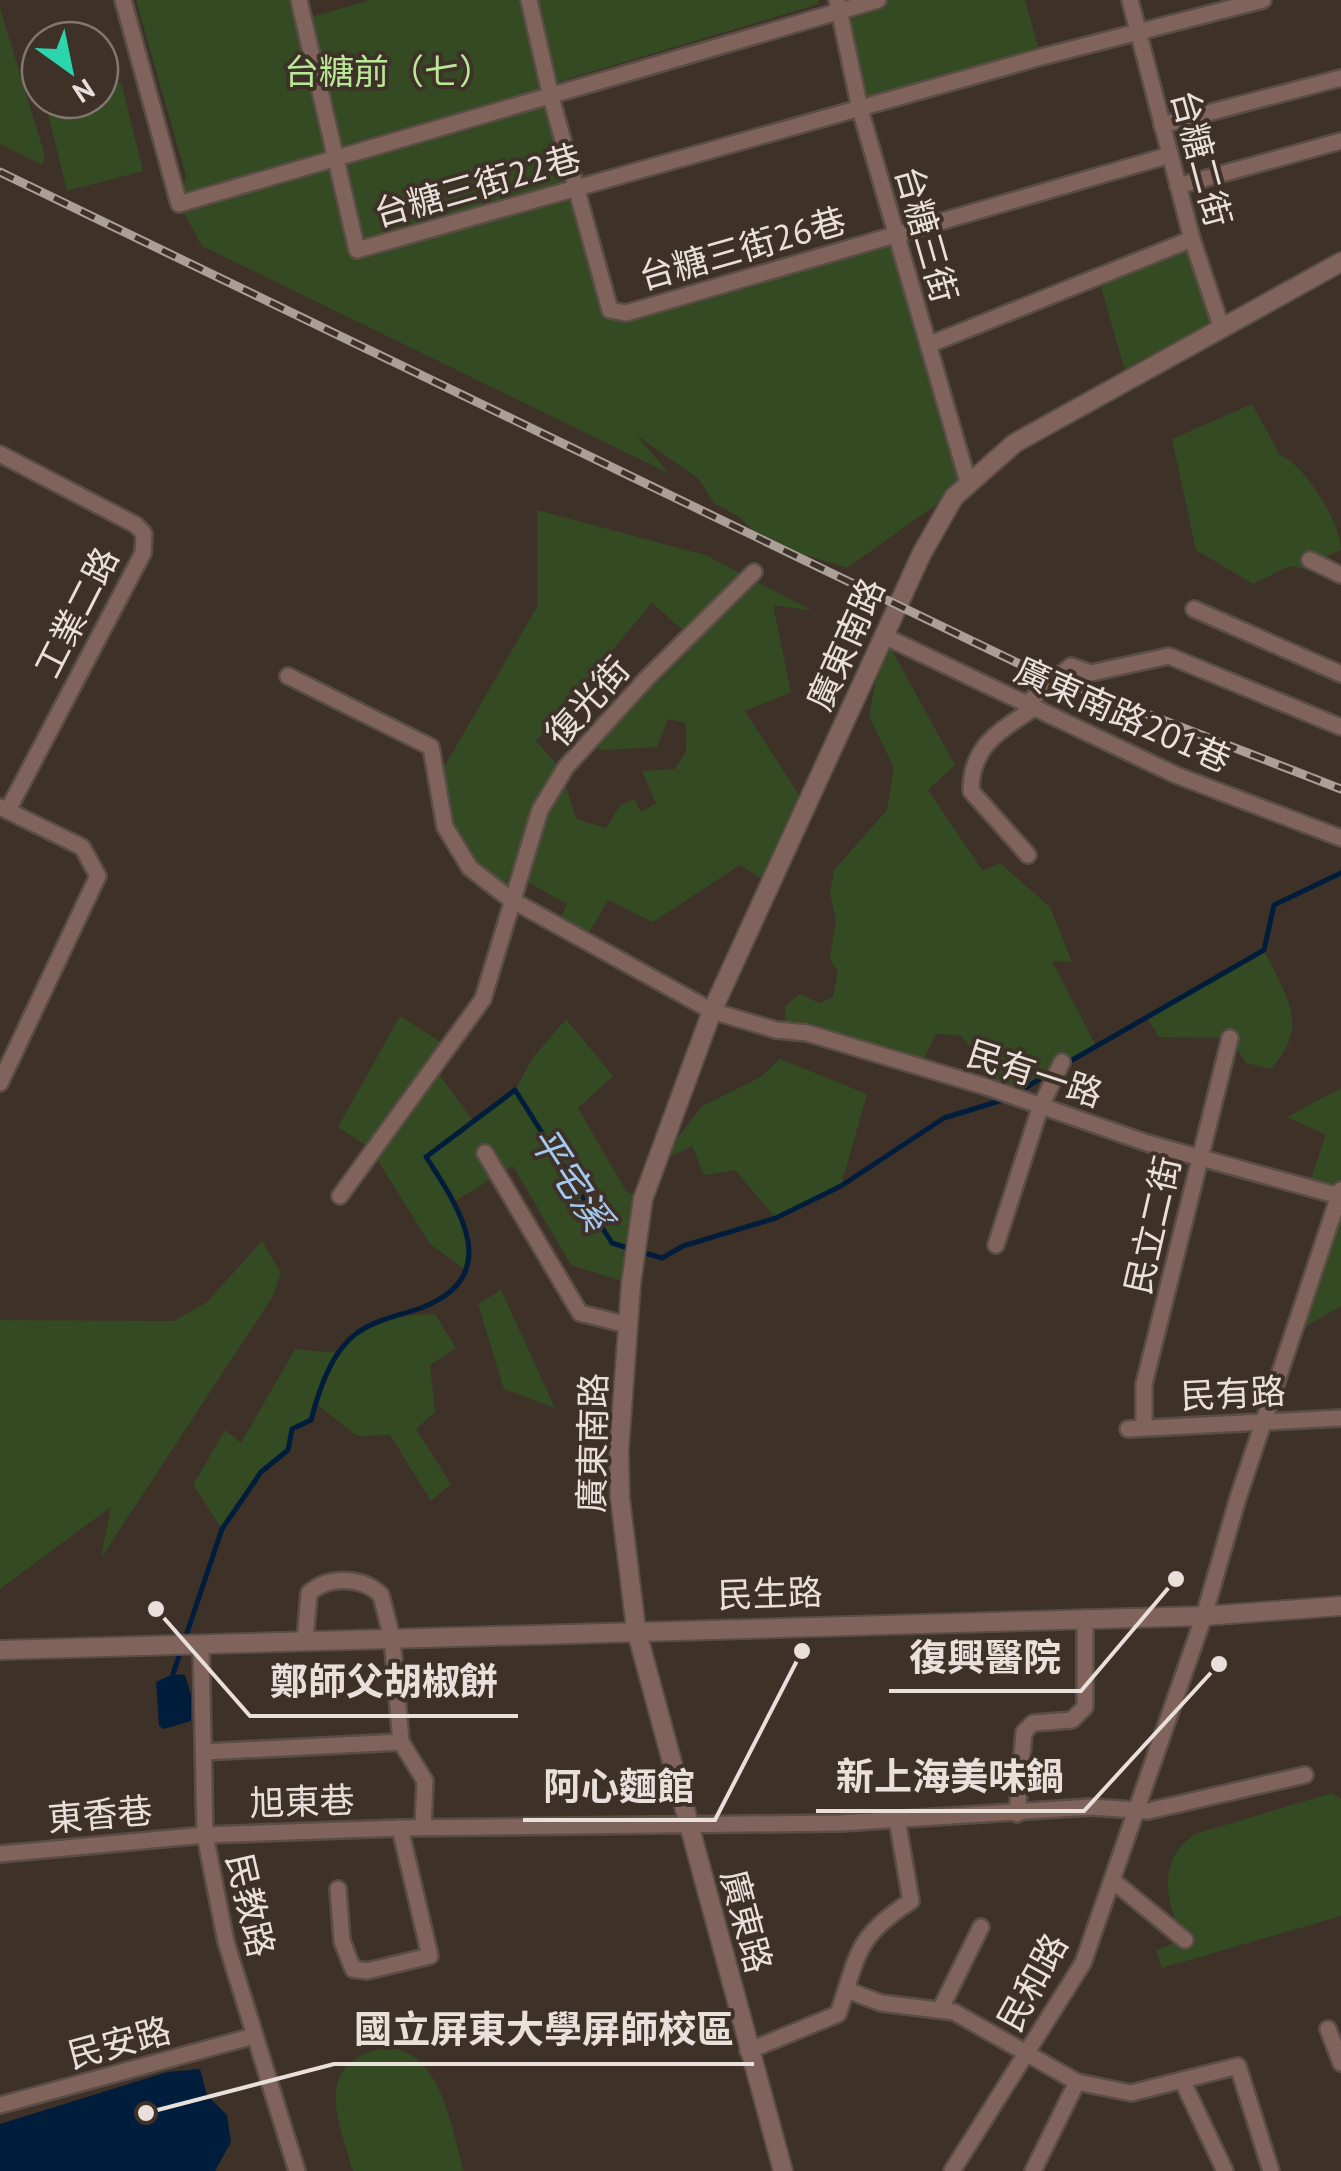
<svg xmlns="http://www.w3.org/2000/svg" width="1341" height="2171" viewBox="0 0 1341 2171" font-family="'PT Sans','Noto Sans TC',sans-serif">
	<rect width="100%" height="100%" fill="#3e3128"/>
	<g fill="#344a23" fill-rule="evenodd">
		<polygon points="136,0 299,0 304,19 371,0 529,0 610,309 895,235 968,482 847,568 762,541 741,518 714,503 699,479 636,435 670,474 202,246 179,204 186,176"/>
		<polygon points="532,0 818,0 819,4 551,84"/>
		<polygon points="878,0 1025,0 1041,57 860,109 840,11"/>
		<polygon points="0,8 45,156 42,165 0,144"/>
		<polygon points="121,82 143,171 67,191 46,106 65,100 100,100 100,89"/>
		<polygon points="1192,239 1222,329 1125,371 1101,287"/>
		<path d="M 1252,404 L 1280,455 C 1305,465 1341,523 1341,550 L 1327,556 L 1327,573 L 1290,566 L 1253,584 L 1196,550 L 1172,439 Z"/>
		<path d="M 537,510 L 705,555 L 813,611 L 773,605 L 791,692 L 745,711 L 806,806 L 770,884 L 740,865 L 653,922 L 608,900 L 584,941 L 557,927 L 567,904 L 510,872 L 502,896 L 439,819 L 429,793 L 537,607 ZM 652,603 L 684,631 L 583,744 L 603,750 L 657,747 L 668,719 L 686,723 L 686,751 L 675,769 L 642,771 L 656,803 L 641,812 L 634,799 L 620,805 L 606,828 L 576,819 L 561,769 L 536,741 Z"/>
		<polygon points="884,636 955,765 928,790 983,871 1000,863 1050,907 1072,962 1052,961 1096,1046 1006,1099 992,1072 960,1035 936,1034 916,1075 785,1035 785,1006 800,994 819,1003 833,997 838,972 830,958 836,920 830,894 834,870 887,810 894,768 869,716"/>
		<path d="M 1264,950 C 1286,997 1311,1024 1271,1069 L 1246,1063 L 1230,1038 L 1159,1037 L 1146,1016 Z"/>
		<path d="M 400,1016 L 444,1044 L 431,1063 L 473,1121 L 515,1090 L 532,1059 L 566,1019 L 613,1076 L 578,1108 L 626,1191 L 643,1199 L 631,1284 L 571,1265 L 513,1166 L 455,1201 C 467,1221 472,1247 466,1270 L 430,1244 L 370,1148 L 338,1127 Z"/>
		<polygon points="780,1059 867,1094 841,1186 776,1218 735,1170 704,1175 692,1146 658,1163 702,1106 761,1077"/>
		<polygon points="1341,1088 1341,1306 1296,1332 1339,1197 1307,1189 1326,1135 1287,1117"/>
		<polygon points="262,1241 281,1273 273,1296 101,1558 111,1507 0,1589 0,1320 174,1321 207,1302"/>
		<polygon points="501,1290 555,1408 504,1389 478,1304"/>
		<path d="M 435,1314 L 456,1348 L 430,1365 L 435,1412 L 416,1429 L 451,1484 L 431,1501 L 390,1435 L 357,1436 L 316,1404 L 311,1420 L 292,1429 L 288,1450 L 261,1472 L 222,1529 L 193,1485 L 225,1430 L 241,1443 L 295,1349 L 337,1353 C 368,1322 392,1315 435,1314 Z"/>
		<path d="M 1332,1793 L 1341,1799 L 1341,1916 L 1162,1968 L 1156,1950 L 1185,1939 C 1164,1903 1157,1860 1195,1834 Z"/>
		<path d="M 386,2047 C 442,2051 451,2127 464,2171 L 353,2171 C 338,2118 311,2064 386,2047 Z"/>
	</g>
	<g fill="#001e3c">
		<polygon points="173,1674 185,1675 191,1695 191,1721 164,1729 159,1726 156,1682"/>
		<polygon points="200,2069 207,2095 227,2115 231,2142 215,2171 0,2171 0,2124 167,2072"/>
	</g>
	<g fill="none" stroke-linecap="round" stroke-linejoin="round">
		<g stroke="#001e3c" stroke-width="5">
			<polyline points="1067,1063 1264,950 1274,905 1341,873"/>
			<polyline points="1015,1094 1053,1071"/>
			<polyline points="641,1252 662,1258 683,1246 776,1218 841,1186 944,1118 1006,1099"/>
			<path d="M 173,1674 L 222,1529 L 261,1472 L 288,1450 L 292,1429 L 311,1420 C 319,1390 331,1352 357,1333 C 377,1319 398,1316 421,1308 C 505,1276 460,1209 426,1157 L 515,1090 L 612,1243 L 631,1249"/>
		</g>
		<defs>
			<g id="minor">
				<polyline points="123,0 179,204 878,0"/>
				<polyline points="299,0 357,250 1041,57 1263,0"/>
				<polyline points="529,0 551,97 610,310 626,313 1170,155"/>
				<polyline points="837,0 860,109 968,482"/>
				<polyline points="1130,0 1192,239 1222,329"/>
				<polyline points="1162,125 1341,78"/>
				<polyline points="1178,186 1341,141"/>
				<polyline points="928,345 1192,239"/>
				<polyline points="0,454 136,525 144,534 143,553 8,810"/>
				<polyline points="1310,560 1341,575"/>
				<polyline points="1194,609 1341,674"/>
				<polyline points="884,636 1176,775 1341,838"/>
				<polyline points="288,676 431,747 445,827 470,868 510,899 712,1011 776,1030 807,1033 987,1087 1147,1143 1339,1196"/>
				<polyline points="1026,704 1071,666 1091,673 1169,656 1341,727"/>
				<polyline points="0,807 82,847 98,876 0,1083"/>
				<path d="M 1028,855 L 971,791 C 971,745 1000,731 1034,708"/>
				<polyline points="485,1153 580,1313 628,1325"/>
				<polyline points="340,1196 483,999 540,810 566,767 647,678 754,572"/>
				<polyline points="996,1245 1040,1108 1062,1062"/>
				<polyline points="1144,1427 1144,1384 1230,1038"/>
				<polyline points="1128,1429 1341,1418"/>
				<path d="M 305,1641 L 309,1593 C 329,1575 363,1577 381,1595 L 392,1638 L 401,1742 L 425,1781 L 423,1827"/>
				<polyline points="201,1644 205,1835 226,1942 297,2171"/>
				<polyline points="204,1752 401,1742"/>
				<polyline points="1017,1814 1024,1732 1033,1723 1072,1720 1085,1707 1085,1618"/>
				<polyline points="0,1854 205,1835 400,1828 841,1823 1091,1807 1148,1811 1305,1775"/>
				<polyline points="1112,1880 1185,1940"/>
				<polyline points="338,1889 342,1941 353,1969 367,1971 430,1956 400,1828"/>
				<polyline points="847,1990 881,2003 954,2012 1077,2082 1131,2093 1238,2066 1271,2171"/>
				<polyline points="940,2010 981,1927"/>
				<polyline points="1328,2029 1341,2063"/>
				<path d="M 748,2051 L 838,2014 C 859,1954 854,1938 911,1901 L 897,1819"/>
				<polyline points="1182,2080 1225,2171"/>
				<polyline points="0,2105 254,2036"/>
				<polyline points="952,2171 1083,1963 1204,1616 1238,1498 1341,1190"/>
				<polyline points="1033,2171 1077,2082"/>
			</g>
			<g id="tertiary">
				<polyline points="0,1650 1204,1616 1341,1606"/>
				<polyline points="783,2171 636,1629 620,1498 619,1450 631,1284 643,1199 712,1011 922,553 954,497 1015,443 1341,262"/>
			</g>
		</defs>
		<use href="#minor" stroke="#594d45" stroke-width="20"/>
		<use href="#tertiary" stroke="#594d45" stroke-width="22"/>
		<use href="#minor" stroke="#80645b" stroke-width="15"/>
		<use href="#tertiary" stroke="#80645b" stroke-width="18"/>
		<defs>
			<polyline id="rail" points="0,172 1028,668 1341,789"/>
		</defs>
		<use href="#rail" stroke="#aa9f99" stroke-width="9"/>
		<use href="#rail" stroke="#3e3128" stroke-width="5" stroke-dasharray="15" stroke-linecap="butt"/>
	</g>
	<g text-anchor="middle" dominant-baseline="central" stroke-width="8" stroke-linejoin="round" paint-order="stroke">
		<g font-size="35" fill="#b9e898" stroke="#3e3128">
			<text x="389" y="71">台糖前（七）</text>
		</g>
		<g font-size="35" fill="#e9e0db" stroke="#3e3128">
			<text transform="translate(1202 158) rotate(75)">台糖二街</text>
			<text transform="translate(477 185) rotate(-16)">台糖三街22巷</text>
			<text transform="translate(927 234) rotate(74)">台糖三街</text>
			<text transform="translate(742 248) rotate(-16)">台糖三街26巷</text>
			<text transform="translate(76 612) rotate(-63)">工業二路</text>
			<text transform="translate(845 644) rotate(-66)">廣東南路</text>
			<text transform="translate(587 701) rotate(-48)">復光街</text>
			<text transform="translate(1123 714) rotate(24)">廣東南路201巷</text>
			<text transform="translate(1035 1073) rotate(18)">民有一路</text>
			<text transform="translate(1152 1225) rotate(-77)">民立二街</text>
			<text transform="translate(1233 1393) rotate(-3)">民有路</text>
			<text transform="translate(592 1443) rotate(-89)">廣東南路</text>
			<text transform="translate(770 1593) rotate(-2)">民生路</text>
			<text transform="translate(302 1801) rotate(-2)">旭東巷</text>
			<text transform="translate(100 1814) rotate(-5)">東香巷</text>
			<text transform="translate(251 1905) rotate(77)">民教路</text>
			<text transform="translate(747 1921) rotate(75)">廣東路</text>
			<text transform="translate(1032 1982) rotate(-61)">民和路</text>
			<text transform="translate(119 2042) rotate(-15)">民安路</text>
		</g>
		<g font-size="38" font-style="italic" fill="#a3c9f1" stroke="#3e3128">
			<text transform="translate(571 1178) rotate(57)">平宅溪</text>
		</g>
	</g>
	<path fill="none" stroke="#e9e0db" stroke-width="4" d="M1176 1579L1081 1691H889M156 1609L250 1716H518M1219 1664L1084 1811H816M802 1651L715 1820H523M146 2113L334 2064H754"/>
	<g fill="#e9e0db" stroke="#3e3128" stroke-width="4">
		<circle cx="1176" cy="1579" r="10"/>
		<circle cx="156" cy="1609" r="10"/>
		<circle cx="1219" cy="1664" r="10"/>
		<circle cx="802" cy="1651" r="10"/>
		<circle cx="146" cy="2113" r="10"/>
	</g>
	<g font-size="38" text-anchor="middle" font-weight="bold" fill="#e9e0db" stroke="#3e3128" stroke-width="8" stroke-linejoin="round" paint-order="stroke">
		<text x="985" y="1671">復興醫院</text>
		<text x="384" y="1695">鄭師父胡椒餅</text>
		<text x="950" y="1790">新上海美味鍋</text>
		<text x="619" y="1800">阿心麵館</text>
		<text x="544" y="2043">國立屏東大學屏師校區</text>
	</g>
	<g transform="translate(70 70) rotate(147)"><circle r="48" fill="#3e3128" stroke="#827770" stroke-width="2.5"/>
	<path d="M0-8L18 38L0 25L-18 38Z" fill="#2cd5ab"/>
	<text y="-15" font-size="28" font-weight="bold" text-anchor="middle" fill="#e9e0db">N</text>
	</g>
</svg>
